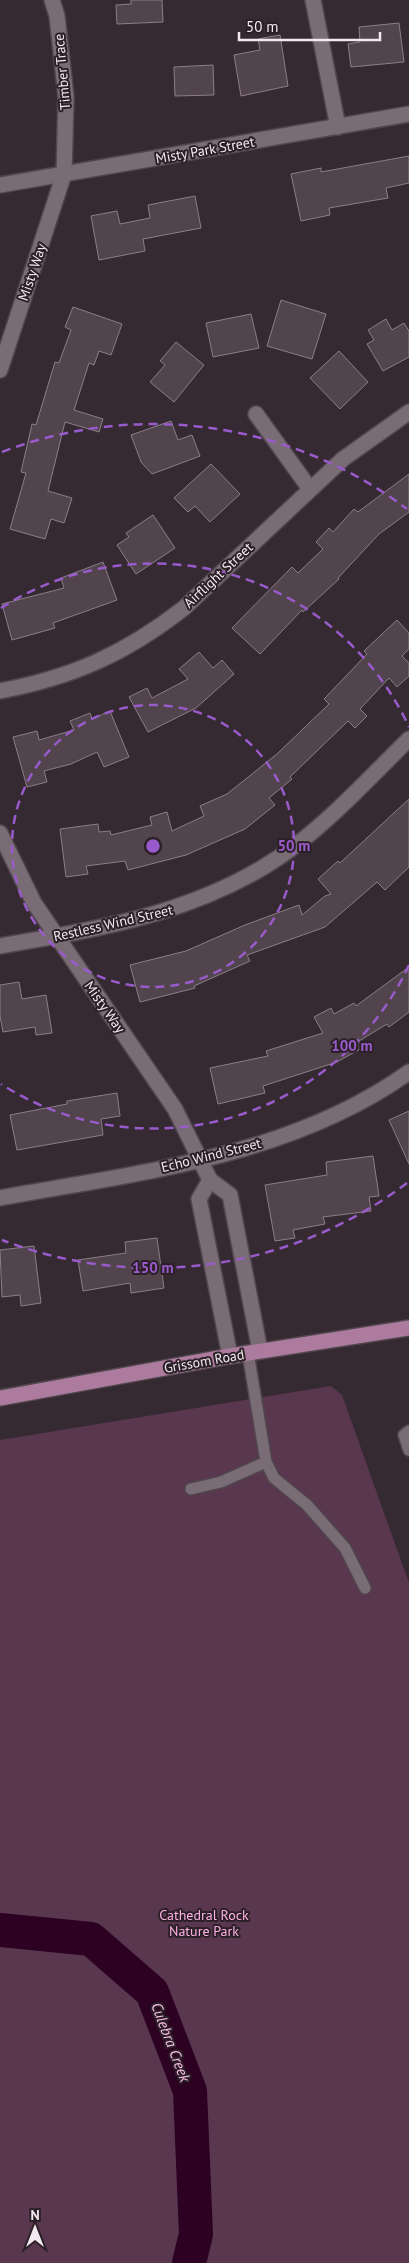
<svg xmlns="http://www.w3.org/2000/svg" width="409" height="2263" viewBox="0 0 409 2263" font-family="'PT Sans',sans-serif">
	<rect width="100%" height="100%" fill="#362a32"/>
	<polygon fill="#59374f" points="331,1386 342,1395 409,1583 409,2263 0,2263 0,1440"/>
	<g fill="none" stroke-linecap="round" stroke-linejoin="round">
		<polyline stroke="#2c0122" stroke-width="34" points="0,1930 91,1939 152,1992 190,2091 196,2234 189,2263"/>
	</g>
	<g fill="#51444c" stroke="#8c7d87">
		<polygon points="131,0 162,0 163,22 117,24 116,5 131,4"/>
		<polygon points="399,23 404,62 351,67 348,44 360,42 359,27"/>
		<polygon points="280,35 288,86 241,96 234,55 260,50 258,39"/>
		<polygon points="213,65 214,95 175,96 174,67"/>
		<polygon points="409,156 409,183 386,188 388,198 329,208 330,215 301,221 291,174 321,168 321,172"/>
		<polygon points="195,196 201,228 143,239 145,251 99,260 91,216 117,211 120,224 150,218 148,205"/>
		<polygon points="281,300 326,314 312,359 267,346"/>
		<polygon points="73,307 122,324 111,355 99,351 94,365 89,363 74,410 103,419 99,432 65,422 48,491 72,498 64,523 51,519 45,539 10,529 26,473 21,472 32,424 36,425 55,362 59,363 71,330 65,327"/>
		<polygon points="251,314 259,348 213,357 206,323"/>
		<polygon points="386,319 392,330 404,323 409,331 409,357 383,371 367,344 374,340 368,330"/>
		<polygon points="176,342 204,365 174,402 150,382 165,365 160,361"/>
		<polygon points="339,351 368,382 340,409 310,378"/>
		<polygon points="171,421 178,440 192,435 200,456 152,474 141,462 131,435"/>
		<polygon points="211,464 240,494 210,522 195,506 188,512 174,498"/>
		<polygon points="409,474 409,512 379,534 338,578 339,579 303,612 302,610 260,654 232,628 292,567 298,573 323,549 316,542 329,528 333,532 354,509 358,512"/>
		<polygon points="153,515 175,548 136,574 117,545 129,537 126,533"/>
		<polygon points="103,562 117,600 53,623 55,628 12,640 2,604 64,588 61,578"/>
		<polygon points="397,620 409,633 409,649 402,656 409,663 409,676 397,687 389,678 360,709 367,716 355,728 348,721 290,777 292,779 269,798 275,805 245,829 186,855 128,870 125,861 86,866 88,874 66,877 60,829 98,824 99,832 110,831 111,835 152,825 150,817 167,812 172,831 204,816 200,806 227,794 277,754 329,704 324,699 367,654 364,651"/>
		<polygon points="199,652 213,668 222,660 234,674 196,708 148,732 129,697 147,688 152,698 188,679 179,669"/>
		<polygon points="110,711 129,757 104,767 97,752 71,764 44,771 47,782 27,787 13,737 37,731 39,740 74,730 70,721 90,713 92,719"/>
		<polygon points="409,799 409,867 385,890 377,882 325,927 247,955 250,961 194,986 195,988 140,1002 130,965 186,951 245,925 299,905 302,915 325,896 331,894 318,879 338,861 340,863"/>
		<polygon points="409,967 409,1012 389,1027 387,1024 359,1041 362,1048 337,1062 263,1086 265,1093 218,1104 210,1068 268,1056 266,1051 323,1033 314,1017 331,1008 334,1014 354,1003 356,1006"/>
		<polygon points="19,982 22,999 46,995 52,1033 36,1035 35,1027 3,1032 0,1016 0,985"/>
		<polygon points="117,1093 120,1116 101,1119 103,1135 17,1150 10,1115 67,1104 67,1101"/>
		<polygon points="409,1111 409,1164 389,1120"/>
		<polygon points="373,1156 379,1196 369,1197 371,1211 323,1217 325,1224 293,1230 295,1238 275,1241 265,1185 327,1175 326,1162"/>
		<polygon points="157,1238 164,1288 131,1293 130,1283 83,1291 78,1260 126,1253 125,1242"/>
		<polygon points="34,1246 41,1303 21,1306 20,1295 2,1297 0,1250"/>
	</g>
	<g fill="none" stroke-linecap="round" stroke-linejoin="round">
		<defs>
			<g id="service">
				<polyline points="248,1353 266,1462 274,1478 307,1505 345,1548 365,1588"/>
				<polyline points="409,1431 404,1435 409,1450"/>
				<polyline points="191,1489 221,1482 266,1462"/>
			</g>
			<g id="minor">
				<polyline points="313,0 338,127"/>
				<polyline points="0,185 409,114"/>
				<polyline points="256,414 310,489"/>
				<path d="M 0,691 C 73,677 125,654 184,608 L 343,459 L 409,412"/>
				<path d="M 0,946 C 103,928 206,912 292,848 C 334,817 371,776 409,739"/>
				<path d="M 0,1198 C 140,1172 290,1157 409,1072"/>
			</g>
			<g id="tertiary">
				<polyline points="0,370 64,174 66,97 57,16 52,0"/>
				<polyline points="0,833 34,903 175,1109 210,1180 230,1195 260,1351"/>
				<polyline points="210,1180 199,1199 230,1356"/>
			</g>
			<polyline id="primary" points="0,1398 230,1356 409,1328"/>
		</defs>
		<use href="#service" stroke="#50464d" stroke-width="14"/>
		<use href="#minor" stroke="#50464d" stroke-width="18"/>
		<use href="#tertiary" stroke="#50464d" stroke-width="18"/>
		<use href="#primary" stroke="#50464d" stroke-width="18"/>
		<use href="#service" stroke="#7a6c75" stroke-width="11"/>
		<use href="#minor" stroke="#7a6c75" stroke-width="15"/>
		<use href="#tertiary" stroke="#7a6c75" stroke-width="15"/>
		<use href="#primary" stroke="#ac7b9d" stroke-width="15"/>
	</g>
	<g fill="none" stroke="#995bcb" stroke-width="2.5" stroke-dasharray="9 6">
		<circle cx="153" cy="846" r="141"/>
		<path d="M409 965A282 282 0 0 1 1 1084M1 608A282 282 0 0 1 409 727"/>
		<path d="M407 1183A422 422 0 0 1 2 1240M2 452A422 422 0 0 1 407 509"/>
	</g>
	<g text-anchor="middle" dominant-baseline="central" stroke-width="4" stroke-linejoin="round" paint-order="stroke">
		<g font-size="14" fill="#f2e9ef" stroke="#2c2028">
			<text transform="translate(62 72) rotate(-95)">Timber Trace</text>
			<text transform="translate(205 150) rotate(-10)">Misty Park Street</text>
			<text transform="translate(32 272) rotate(-71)">Misty Way</text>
			<text transform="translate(218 575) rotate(-43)">Airflight Street</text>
			<text transform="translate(113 923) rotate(-13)">Restless Wind Street</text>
			<text transform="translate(105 1007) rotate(55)">Misty Way</text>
			<text transform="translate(211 1155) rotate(-14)">Echo Wind Street</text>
			<text transform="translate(204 1361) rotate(-10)">Grissom Road</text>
		</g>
		<g font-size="14" fill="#feb0e5" stroke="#2c2028">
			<text x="204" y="1915">Cathedral Rock<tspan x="204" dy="16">Nature Park</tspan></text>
		</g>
		<g font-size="15" font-style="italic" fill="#fdbee9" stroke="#2c2028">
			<text transform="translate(171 2042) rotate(69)">Culebra Creek</text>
		</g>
	</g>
	<circle cx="153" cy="846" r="8" fill="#995bcb" stroke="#2c2028" stroke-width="2.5"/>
	<g font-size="15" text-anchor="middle" font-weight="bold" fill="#995bcb" stroke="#2c2028" stroke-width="4" stroke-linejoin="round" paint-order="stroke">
		<text x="294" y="851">50 m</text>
		<text x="352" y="1051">100 m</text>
		<text x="153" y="1273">150 m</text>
	</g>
	<g transform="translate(35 2228)" stroke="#2c2028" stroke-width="4" paint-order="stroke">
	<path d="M0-4L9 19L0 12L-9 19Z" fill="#f2e9ef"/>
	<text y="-8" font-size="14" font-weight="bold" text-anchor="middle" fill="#f2e9ef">N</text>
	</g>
	<path d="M239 32v8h141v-8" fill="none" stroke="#f2e9ef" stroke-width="2.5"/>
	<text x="246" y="32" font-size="15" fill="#f2e9ef" stroke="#2c2028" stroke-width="4" paint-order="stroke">50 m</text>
</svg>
